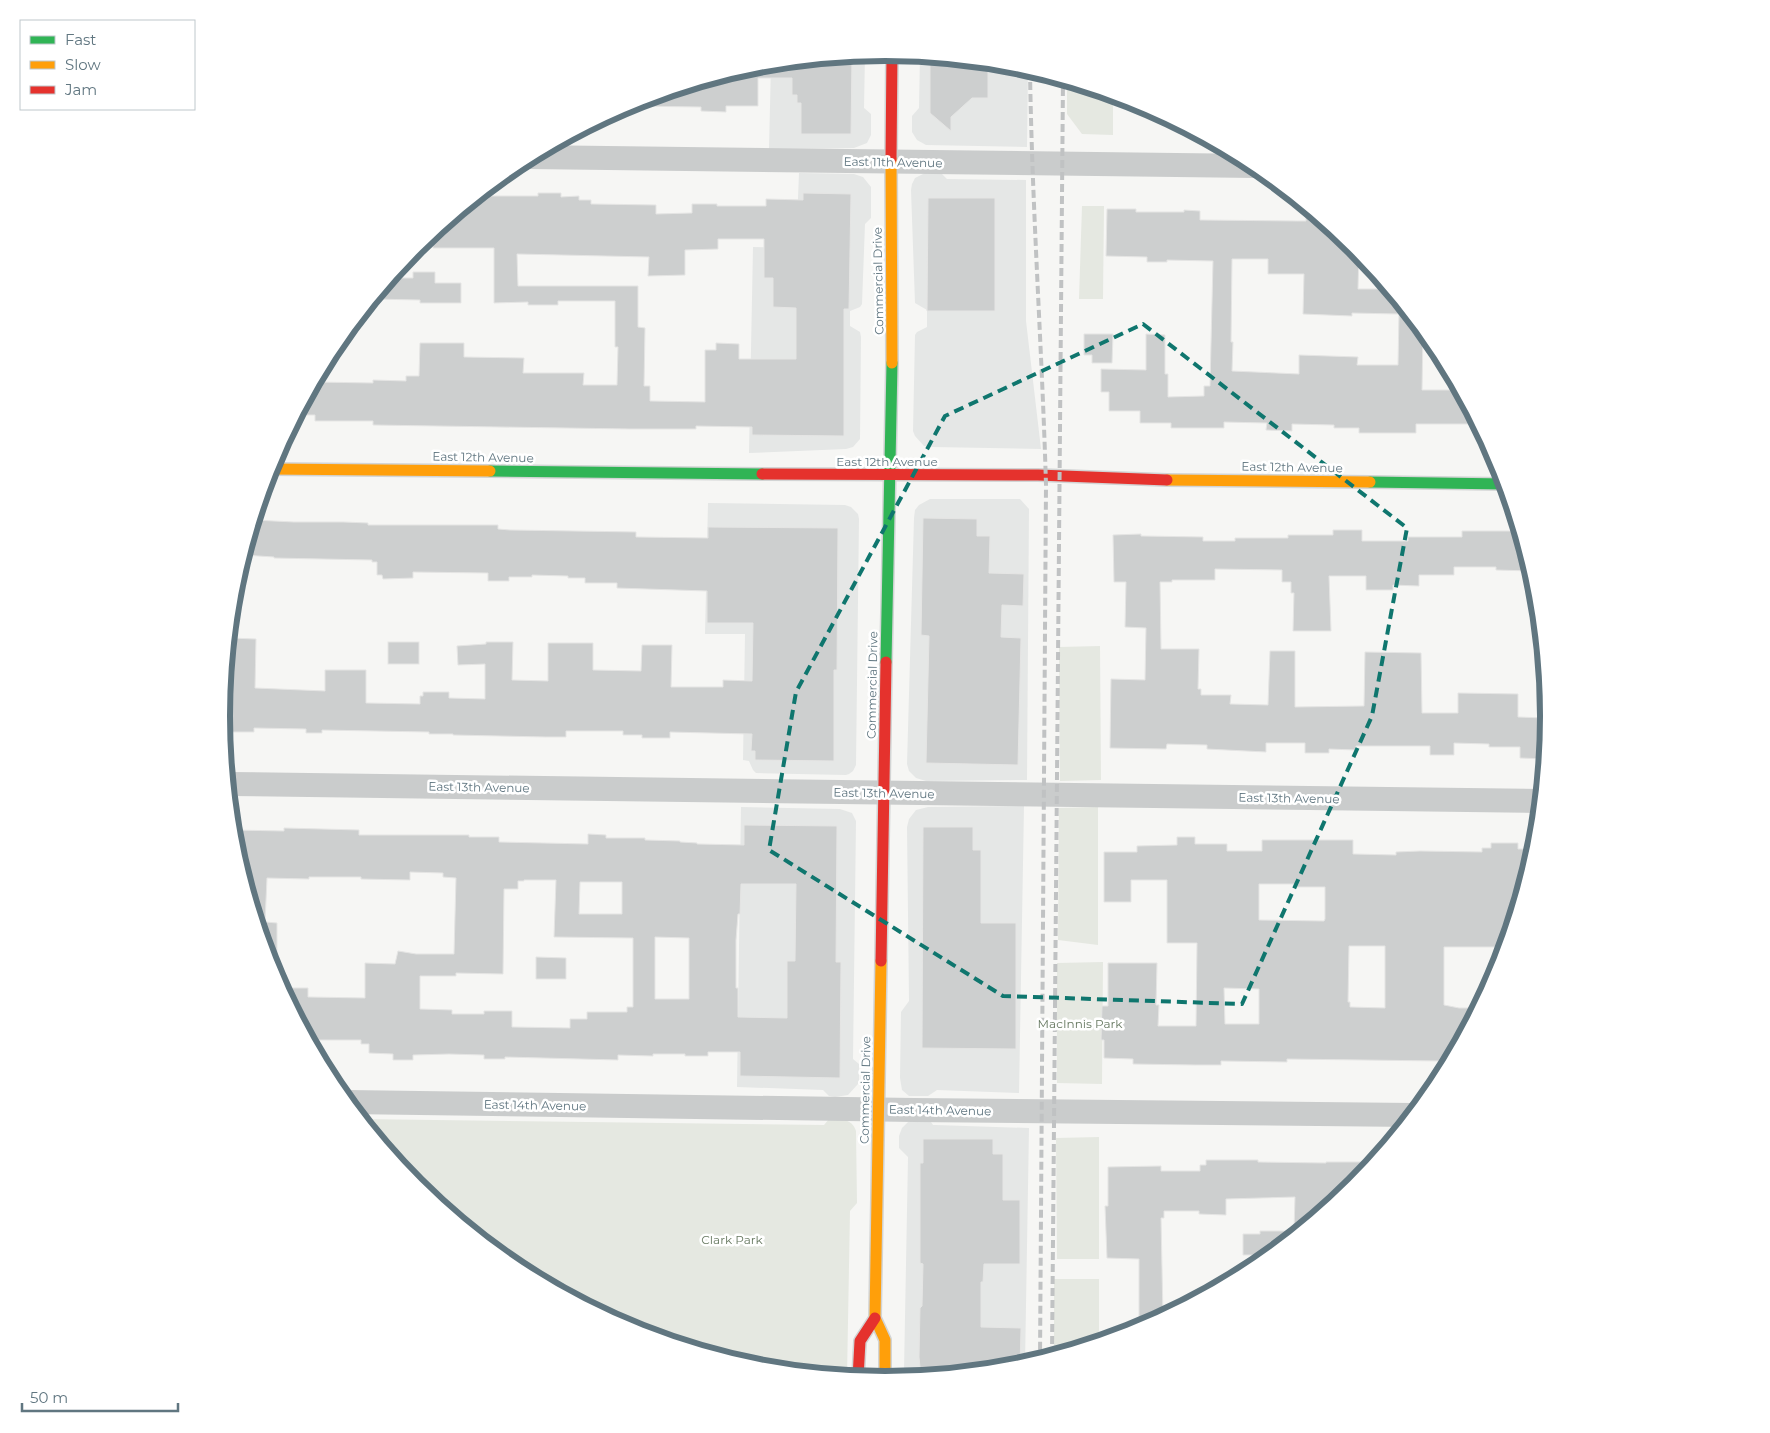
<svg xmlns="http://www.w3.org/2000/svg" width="1770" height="1433" viewBox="0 0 1770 1433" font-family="Montserrat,sans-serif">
	<rect width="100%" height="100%" fill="#f6f6f4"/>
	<g fill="#e5e7e6">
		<polygon points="865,54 864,108 871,114 871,135 867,143 854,148 769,149 771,64"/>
		<polygon points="920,56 1015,65 1028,69 1027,147 926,145 917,140 912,132 912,116 919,108"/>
		<polygon points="799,173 854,174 863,177 871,187 871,218 865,224 862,304 860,307 850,311 850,326 860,332 861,337 860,439 853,447 846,449 749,453 753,247 796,248"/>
		<polygon points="925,173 941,173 947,179 1026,180 1026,321 1041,449 932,447 924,446 915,436 913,431 915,335 917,332 927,327 927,310 915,303 911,190 912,184 915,178"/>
		<polygon points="930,499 1020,499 1029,509 1027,780 926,781 916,778 909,771 907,764 914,518 915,510 919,505"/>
		<polygon points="708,503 845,505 851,507 858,514 859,519 856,765 853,771 849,774 846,775 756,773 753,770 749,761 743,760 745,634 705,634"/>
		<polygon points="1024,806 1019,1093 937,1090 928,1096 909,1096 902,1090 900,1078 901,1012 909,1001 907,827 909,819 916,810 928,807"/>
		<polygon points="741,807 840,809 852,813 856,821 853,1059 859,1064 859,1080 858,1084 848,1095 835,1097 829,1096 823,1090 737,1087"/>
		<polygon points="929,1119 933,1125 936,1125 1029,1128 1025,1365 1014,1368 900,1379 904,1371 908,1157 899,1148 899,1136 902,1128 909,1121"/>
	</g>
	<g fill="#e5e8e1">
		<polygon points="1067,81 1113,95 1113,135 1082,134 1067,114"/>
		<polygon points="1082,206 1104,206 1103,299 1079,299"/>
		<polygon points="1100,646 1101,780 1060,781 1059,647"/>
		<polygon points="1098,807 1098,945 1058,940 1059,808"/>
		<polygon points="1103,962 1102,1084 1057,1083 1057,963"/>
		<path d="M 360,1119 L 824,1125 L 829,1119 C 841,1120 852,1118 856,1131 L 857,1203 L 850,1211 L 847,1377 L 755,1368 L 631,1330 L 516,1268 L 415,1186 Z"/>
		<polygon points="1099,1137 1099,1259 1057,1259 1056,1138"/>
		<polygon points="1054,1279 1099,1279 1099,1342 1054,1356"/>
	</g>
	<g fill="#cdcfcf" stroke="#e5e5e4" fill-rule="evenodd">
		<polygon points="852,56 851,134 801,134 801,103 797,103 797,95 792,95 792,78 758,78 758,106 726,106 726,112 701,111 701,107 633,106 633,102 756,65"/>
		<polygon points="930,57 988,63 988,98 972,98 951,117 951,131 930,113"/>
		<path d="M 538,193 L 561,193 L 561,197 L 579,196 L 579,200 L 591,200 L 591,204 L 656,205 L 656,214 L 692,213 L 692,204 L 717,204 L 717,206 L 766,206 L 766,199 L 803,200 L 803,193 L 851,194 L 849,309 L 844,309 L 844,436 L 752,435 L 752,427 L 696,426 L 696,429 L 630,429 L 373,425 L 373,421 L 315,421 L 315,415 L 297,415 L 314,382 L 373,383 L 373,380 L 406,381 L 406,376 L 419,376 L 420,343 L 464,343 L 464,357 L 524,358 L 523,373 L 584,373 L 583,385 L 617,385 L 618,347 L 615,347 L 615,301 L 558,301 L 558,305 L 528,305 L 528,302 L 494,303 L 494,248 L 433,248 L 433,232 L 478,196 L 538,196 ZM 718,239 L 764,239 L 764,278 L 773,278 L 773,307 L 796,308 L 796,359 L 739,359 L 739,344 L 716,343 L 716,350 L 705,350 L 705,402 L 650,401 L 650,386 L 644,386 L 645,328 L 638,327 L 638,286 L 518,286 L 517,254 L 649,257 L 648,276 L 685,275 L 685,250 L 718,249 Z"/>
		<polygon points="928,198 995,198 995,311 927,311"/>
		<path d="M 1107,209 L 1136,209 L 1136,212 L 1184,212 L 1184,210 L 1200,211 L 1200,220 L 1298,221 L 1306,221 L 1306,216 L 1317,216 L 1359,252 L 1358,289 L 1389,289 L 1423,330 L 1422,390 L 1460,390 L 1478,424 L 1416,424 L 1416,433 L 1359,433 L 1359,428 L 1334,428 L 1334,425 L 1292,424 L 1292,431 L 1266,430 L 1267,423 L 1224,422 L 1224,428 L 1171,428 L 1171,423 L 1140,423 L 1140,411 L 1109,411 L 1109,392 L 1101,392 L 1101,369 L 1146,370 L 1146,334 L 1165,335 L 1165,374 L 1168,374 L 1168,397 L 1204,396 L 1204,386 L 1210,386 L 1213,261 L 1167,260 L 1167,262 L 1147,262 L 1147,257 L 1106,256 ZM 1232,259 L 1268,259 L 1268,274 L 1304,274 L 1303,314 L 1352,316 L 1352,313 L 1399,314 L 1398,365 L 1357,365 L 1358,357 L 1299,355 L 1299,374 L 1232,371 L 1233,342 L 1231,342 Z"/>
		<polygon points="413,272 435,272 435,283 461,283 461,303 420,303 420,300 373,299 390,278 413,278"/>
		<polygon points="1084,334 1113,334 1112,363 1092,363 1092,355 1084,355"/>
		<polygon points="923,518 977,519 977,536 990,536 989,573 1024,574 1023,606 1002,605 1001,637 1021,638 1018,765 926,763 929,636 921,635"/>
		<polygon points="254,520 294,522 343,522 368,523 368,525 498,525 498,529 510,530 636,532 636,537 708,538 708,527 838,528 837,670 834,670 834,761 755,760 755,751 751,751 752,734 670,732 670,738 642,738 642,735 623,735 623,731 566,731 566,737 546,737 453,735 453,734 429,734 429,732 322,730 322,733 306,733 306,729 254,728 254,732 229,732 230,704 227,704 230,638 256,639 255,688 325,691 325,670 366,670 366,703 420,704 420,696 423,696 423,692 449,692 449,698 485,699 485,664 458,665 457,646 486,644 486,642 513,642 512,680 548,681 548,643 593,643 593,670 641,671 642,645 672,645 671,687 723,687 723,680 752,681 753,623 707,623 707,591 617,588 617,583 585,583 585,578 568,578 568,576 532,575 532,577 509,577 509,581 488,581 488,573 413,572 413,578 383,579 382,575 377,575 377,562 372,562 372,560 274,558 274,557 243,555"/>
		<polygon points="1333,530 1362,530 1362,541 1408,541 1408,537 1462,537 1462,531 1519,531 1531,571 1496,570 1496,567 1454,567 1454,575 1419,575 1419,586 1393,585 1393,590 1366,590 1366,576 1329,576 1331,631 1293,631 1294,593 1291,593 1291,582 1282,582 1282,570 1215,569 1215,580 1172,580 1172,582 1160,582 1161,649 1199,649 1198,689 1201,689 1201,695 1231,695 1230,704 1268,705 1270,651 1295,651 1295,707 1364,706 1365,652 1421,653 1422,713 1458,713 1458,693 1518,694 1518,717 1547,718 1545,759 1520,758 1520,747 1489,747 1489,744 1454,743 1454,755 1430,755 1430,746 1356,746 1356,750 1329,749 1329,753 1305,753 1305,743 1266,743 1266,752 1207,749 1207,745 1167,744 1166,749 1110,748 1111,679 1145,680 1146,628 1125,627 1126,582 1114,582 1113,535 1141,534 1141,536 1203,537 1203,541 1235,541 1235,538 1288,538 1288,535 1333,535"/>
		<rect x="388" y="642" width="31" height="22"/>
		<path d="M 744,825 L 837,826 L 836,962 L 841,962 L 840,1078 L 740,1076 L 740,1052 L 708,1052 L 708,1056 L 685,1056 L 685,1054 L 653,1054 L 653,1056 L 618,1055 L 618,1060 L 505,1057 L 505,1059 L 484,1059 L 484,1055 L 449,1054 L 413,1055 L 413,1060 L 393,1060 L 393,1054 L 369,1053 L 369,1044 L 361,1044 L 361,1040 L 309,1040 L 281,988 L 308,988 L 308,997 L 365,998 L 365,963 L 395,964 L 398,951 L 416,954 L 454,954 L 456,878 L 443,877 L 443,873 L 410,872 L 410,880 L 361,879 L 361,877 L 309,877 L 309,879 L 267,878 L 265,922 L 277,923 L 277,975 L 274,976 L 234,846 L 232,830 L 284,831 L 284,828 L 359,830 L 359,835 L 469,835 L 469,837 L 499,837 L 499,842 L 588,844 L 588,834 L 606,835 L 606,838 L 645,838 L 645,840 L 680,841 L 680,842 L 697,843 L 697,844 L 744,845 ZM 524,880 L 556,880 L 554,937 L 633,938 L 633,1007 L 627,1007 L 627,1012 L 587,1012 L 587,1019 L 570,1019 L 570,1028 L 512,1027 L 512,1011 L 484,1011 L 484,1014 L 452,1014 L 452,1010 L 420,1009 L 420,976 L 456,976 L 456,973 L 503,974 L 504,889 L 518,889 L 518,881 L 524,881 ZM 580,882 L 622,882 L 622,914 L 579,914 ZM 741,884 L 796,884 L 795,961 L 787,961 L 787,1018 L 738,1017 L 738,988 L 736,988 L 736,940 L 738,914 L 740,914 ZM 655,937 L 689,938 L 689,999 L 655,999 Z"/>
		<polygon points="923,827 973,827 973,850 981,850 981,923 1016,923 1016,1049 922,1048"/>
		<path d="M 1177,837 L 1195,837 L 1195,844 L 1227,844 L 1227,851 L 1262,851 L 1262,840 L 1353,840 L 1353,854 L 1396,855 L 1396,852 L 1420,851 L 1482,852 L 1482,848 L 1491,848 L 1491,843 L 1518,843 L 1518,849 L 1536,849 L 1506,947 L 1444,947 L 1444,1005 L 1459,1008 L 1479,1008 L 1451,1059 L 1441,1059 L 1441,1061 L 1287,1059 L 1287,1062 L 1221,1061 L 1221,1065 L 1196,1065 L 1133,1064 L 1133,1059 L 1104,1058 L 1104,1040 L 1101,1040 L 1102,1006 L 1108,1006 L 1108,963 L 1157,963 L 1156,1005 L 1159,1005 L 1158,1026 L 1196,1026 L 1197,943 L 1167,943 L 1167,880 L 1131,880 L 1131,902 L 1104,902 L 1104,852 L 1137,852 L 1137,846 L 1177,845 ZM 1259,884 L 1295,884 L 1295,887 L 1325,887 L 1325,919 L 1324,921 L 1259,920 ZM 1349,946 L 1385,946 L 1385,1008 L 1350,1007 L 1350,1002 L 1348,1002 ZM 1224,988 L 1259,989 L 1259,1024 L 1225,1024 Z"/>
		<polygon points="536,957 566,958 566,979 536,979"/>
		<polygon points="923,1139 993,1139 993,1154 1003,1154 1003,1200 1020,1200 1020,1264 984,1264 983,1282 981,1282 981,1327 1021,1328 1020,1366 921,1377 919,1357 920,1308 922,1306 923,1264 920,1263 920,1163 923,1163"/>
		<polygon points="1206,1160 1258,1160 1258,1162 1326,1163 1326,1162 1374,1162 1354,1186 1271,1255 1243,1255 1243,1234 1260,1234 1260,1231 1294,1231 1295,1197 1226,1199 1226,1215 1199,1214 1199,1211 1164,1211 1164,1218 1161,1218 1163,1317 1139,1330 1139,1259 1107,1258 1105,1206 1108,1206 1108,1167 1161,1166 1161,1171 1200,1171 1200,1165 1206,1165"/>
	</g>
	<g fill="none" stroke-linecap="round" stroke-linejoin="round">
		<defs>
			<g id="fast">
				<polyline points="490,471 762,474"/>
				<polyline points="1370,482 1505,484"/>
				<polyline points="886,662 892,363"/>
			</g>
			<g id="slow">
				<polyline points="891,159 892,363"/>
				<polyline points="270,469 490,471"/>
				<polyline points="1167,480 1370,482"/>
				<polyline points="881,961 875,1318 885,1340 885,1380"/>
			</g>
			<g id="jam">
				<polyline points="891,159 892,53"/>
				<polyline points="762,474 1038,475 1167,480"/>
				<polyline points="881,961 886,662"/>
				<polyline points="858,1378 860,1341 875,1318"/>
			</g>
		</defs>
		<use href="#fast" stroke="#d2d4d4" stroke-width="14"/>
		<use href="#slow" stroke="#d2d4d4" stroke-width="14"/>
		<use href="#jam" stroke="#d2d4d4" stroke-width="14"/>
		<g stroke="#cacccc" stroke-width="24">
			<polyline points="529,157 1256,166"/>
			<polyline points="228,784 1541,801"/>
			<polyline points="347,1102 914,1110 1413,1115"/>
		</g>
		<use href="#fast" stroke="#30b455" stroke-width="11"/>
		<use href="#slow" stroke="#ff9f0a" stroke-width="11"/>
		<use href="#jam" stroke="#e5322d" stroke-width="11"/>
		<g stroke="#c0c2c3" stroke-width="4" stroke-dasharray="8 4" stroke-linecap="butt">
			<path d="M 1030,70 C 1032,208 1042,347 1046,485 L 1040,1360"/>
			<polyline points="1052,1356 1063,80"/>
		</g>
	</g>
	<path fill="none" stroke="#0f766e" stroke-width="4" stroke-dasharray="10 6" stroke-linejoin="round" d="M 1143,324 L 1407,528 L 1372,716 L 1242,1004 L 1003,996 L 769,850 L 796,692 L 945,416 Z"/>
	<g text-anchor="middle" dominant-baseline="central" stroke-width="5" stroke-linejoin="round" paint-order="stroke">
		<g font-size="12" fill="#607680" stroke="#fff">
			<text transform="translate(893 162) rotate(1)">East 11th Avenue</text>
			<text transform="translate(878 281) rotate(-91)">Commercial Drive</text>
			<text transform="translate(483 457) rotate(1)">East 12th Avenue</text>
			<text x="887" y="461">East 12th Avenue</text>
			<text transform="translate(1292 467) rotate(1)">East 12th Avenue</text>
			<text transform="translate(872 685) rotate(-89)">Commercial Drive</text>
			<text transform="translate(479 787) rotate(1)">East 13th Avenue</text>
			<text transform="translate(884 793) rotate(1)">East 13th Avenue</text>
			<text transform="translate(1289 798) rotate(1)">East 13th Avenue</text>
			<text transform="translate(865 1090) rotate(-89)">Commercial Drive</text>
			<text transform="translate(535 1105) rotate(1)">East 14th Avenue</text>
			<text transform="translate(940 1110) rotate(1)">East 14th Avenue</text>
		</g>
		<g font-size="12" fill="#667860" stroke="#fff">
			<text x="1080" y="1023">MacInnis Park</text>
			<text x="732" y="1239">Clark Park</text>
		</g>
	</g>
	<path d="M0 0H1770V1433H0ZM230 716a655 655 0 1 1 1310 0a655 655 0 1 1-1310 0Z" fill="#fff" fill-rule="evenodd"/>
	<path fill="none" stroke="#607680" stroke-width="6" d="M230 716a655 655 0 1 1 1310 0a655 655 0 1 1-1310 0Z"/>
	<rect x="20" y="20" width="175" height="90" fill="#ffffff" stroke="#bfc8cc"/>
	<rect x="30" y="36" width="25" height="8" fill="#30b455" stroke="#bfc8cc"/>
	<text x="65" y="45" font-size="15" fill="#607680">Fast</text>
	<rect x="30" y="61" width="25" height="8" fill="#ff9f0a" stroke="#bfc8cc"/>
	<text x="65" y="70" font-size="15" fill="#607680">Slow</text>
	<rect x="30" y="86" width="25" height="8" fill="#e5322d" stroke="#bfc8cc"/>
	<text x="65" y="95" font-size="15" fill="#607680">Jam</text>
	<path d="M22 1403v8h156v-8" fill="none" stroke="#607680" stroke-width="2.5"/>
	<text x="30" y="1403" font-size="15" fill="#607680" stroke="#ffffff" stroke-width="4" paint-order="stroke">50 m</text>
</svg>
